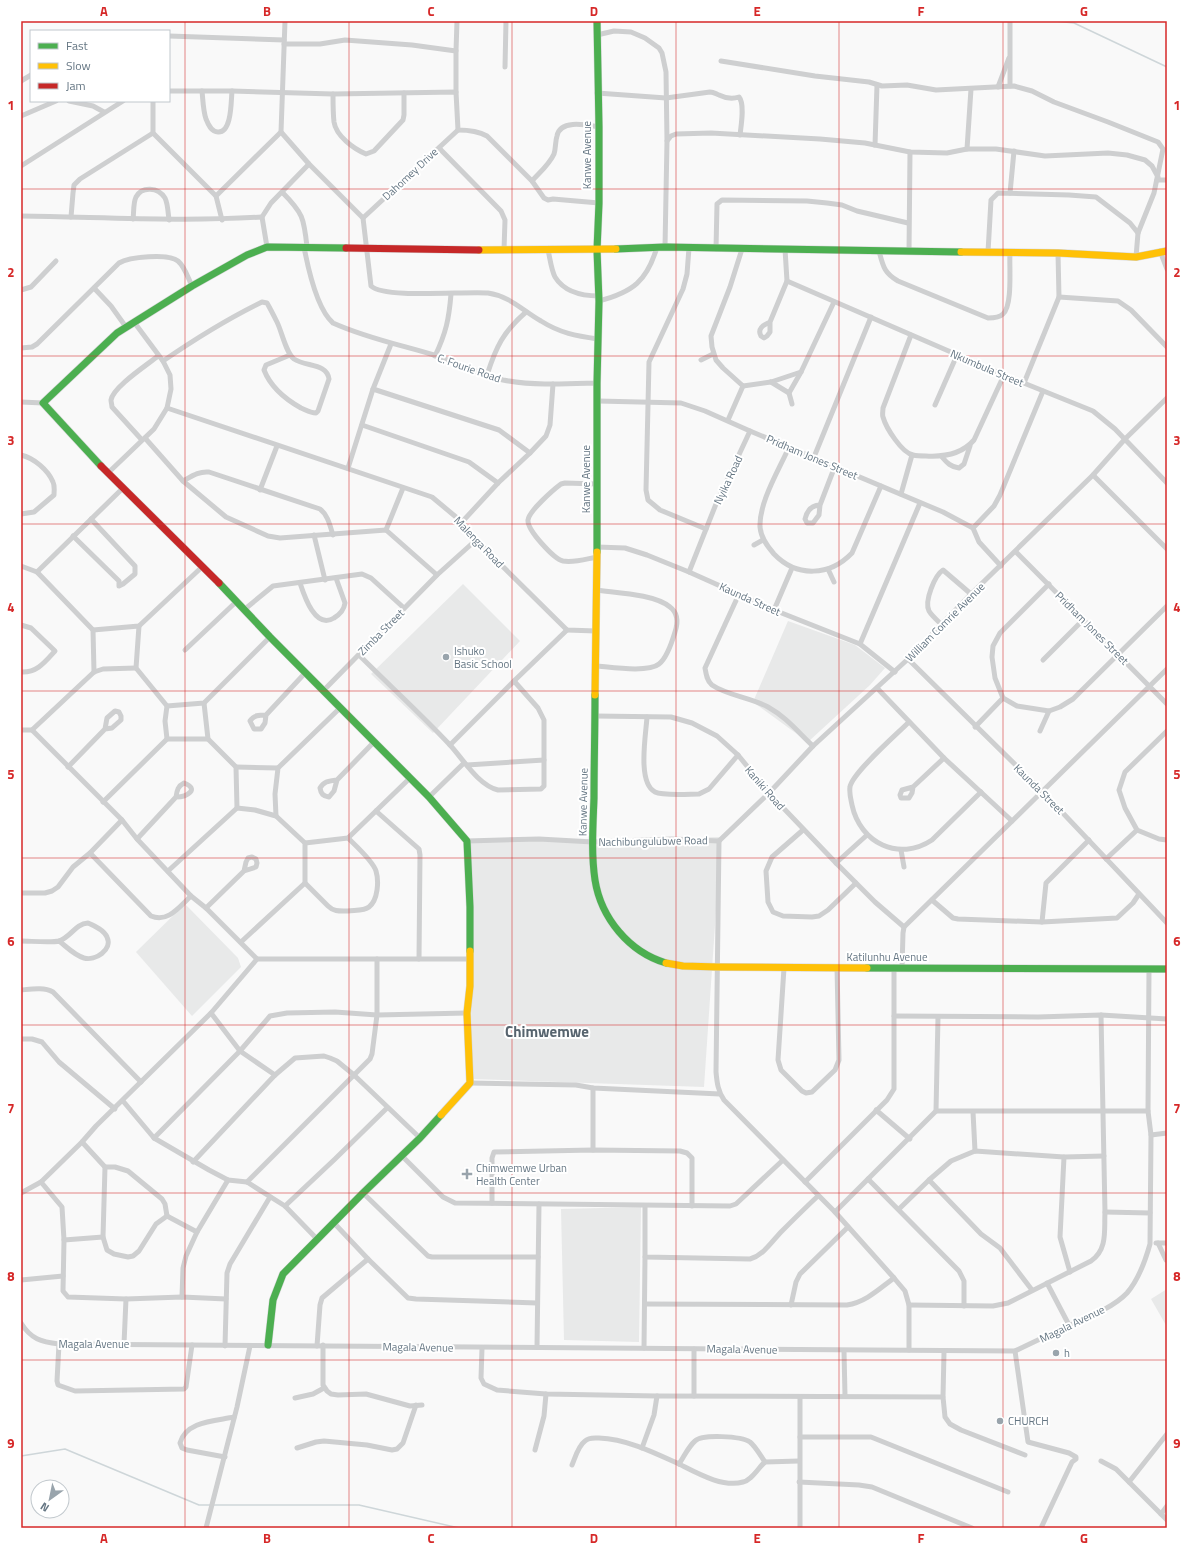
<svg xmlns="http://www.w3.org/2000/svg" width="1188" height="1549" viewBox="0 0 1188 1549" font-family="'Titillium Web',sans-serif">
	<rect width="100%" height="100%" fill="#f9f9f9"/>
	<g fill="#e8e9e9">
		<polygon points="463,584 520,641 433,733 371,674"/>
		<polygon points="788,621 855,645 885,668 870,685 808,742 753,702"/>
		<polygon points="721,837 704,1087 472,1079 469,842"/>
		<polygon points="185,904 238,958 241,967 192,1016 136,952"/>
		<polygon points="641,1207 639,1342 564,1340 561,1209"/>
		<polygon points="1167,1289 1167,1327 1151,1299"/>
	</g>
	<g fill="none" stroke-linecap="round" stroke-linejoin="round">
		<g stroke="#ced6d9" stroke-width="1.5">
			<polyline points="1055,21 1074,23 1167,67"/>
			<polyline points="21,1456 65,1449 199,1505 210,1505"/>
			<polyline points="214,1505 359,1505 459,1528"/>
		</g>
		<defs>
			<g id="fast">
				<polyline points="597,21 599,127 599,203 597,250 599,301 597,383 597,552"/>
				<polyline points="616,249 665,247 961,252"/>
				<polyline points="101,466 43,403 117,333 192,286 247,255 267,247 346,248"/>
				<polyline points="219,583 270,637 429,797 467,841 470,907 470,951"/>
				<path d="M 595,695 C 595,730 594,764 594,798 C 593,825 591,853 595,880 C 601,918 629,952 666,963"/>
				<polyline points="867,968 1167,969"/>
				<polyline points="268,1345 273,1300 283,1274 363,1193 420,1138 441,1115"/>
			</g>
			<g id="slow">
				<polyline points="479,250 616,249"/>
				<polyline points="961,252 1058,253 1136,257 1167,251"/>
				<polyline points="595,695 597,552"/>
				<polyline points="666,963 683,966 718,967 867,968"/>
				<polyline points="441,1115 470,1083 467,1013 470,986 470,951"/>
			</g>
			<g id="jam">
				<polyline points="346,248 479,250"/>
				<polyline points="101,466 219,583"/>
			</g>
		</defs>
		<use href="#fast" stroke="#d5d6d7" stroke-width="8"/>
		<use href="#slow" stroke="#d5d6d7" stroke-width="8"/>
		<use href="#jam" stroke="#d5d6d7" stroke-width="8"/>
		<g stroke="#cecfd0" stroke-width="5">
			<path d="M 285,21 L 281,132 L 309,164 L 363,218 L 371,286 C 385,299 465,291 488,293 C 510,296 523,311 541,321 C 560,333 576,336 598,339"/>
			<polyline points="597,35 614,31 631,32 645,38 659,48 662,53 666,72 667,141"/>
			<polyline points="169,36 284,40"/>
			<polyline points="284,44 320,44 345,40 412,45 456,51"/>
			<polyline points="721,61 815,76 869,82 882,86 907,85 936,90 1014,86 1032,91 1054,102 1108,122 1158,142 1163,149 1154,193 1138,233 1136,257"/>
			<polyline points="505,67 506,21"/>
			<polyline points="21,81 31,75"/>
			<polyline points="1010,86 1010,21"/>
			<polyline points="998,87 1009,58"/>
			<path d="M 169,91 L 232,91 L 333,94 L 456,92 L 458,130 C 468,130 478,131 487,136 L 532,181 L 544,198 L 548,200 L 553,199 L 599,203"/>
			<path d="M 202,91 C 203,100 203,110 206,119 C 208,124 211,132 218,132 C 232,133 231,100 232,91"/>
			<polyline points="456,92 456,51 457,21"/>
			<path d="M 597,93 L 666,98 L 710,92 C 714,92 716,94 719,95 C 725,98 733,99 739,97 C 745,104 741,126 740,135"/>
			<path d="M 333,94 C 333,103 333,113 334,122 C 336,136 354,149 366,154 L 374,151 L 403,120 L 404,115 L 404,93"/>
			<polyline points="69,101 93,106 104,112"/>
			<polyline points="153,101 153,133 216,196 222,220"/>
			<polyline points="21,116 56,101"/>
			<polyline points="875,145 877,85"/>
			<polyline points="439,148 501,211 505,220 504,250"/>
			<polyline points="967,149 971,89"/>
			<polyline points="21,166 123,101"/>
			<polyline points="1157,180 1167,180"/>
			<path d="M 532,181 C 539,173 549,165 554,154 C 556,148 555,142 557,136 C 560,119 587,125 599,127"/>
			<path d="M 282,192 C 303,213 304,218 307,247"/>
			<polyline points="1010,193 1014,151"/>
			<polyline points="216,196 281,132"/>
			<path d="M 21,216 C 101,217 181,222 262,217 L 267,247"/>
			<polyline points="71,217 73,193 74,185 80,179 153,133"/>
			<polyline points="262,217 271,203 309,164"/>
			<polyline points="363,218 458,130"/>
			<path d="M 133,219 C 134,213 133,203 136,197 C 142,186 158,187 165,198 C 168,204 168,213 169,220"/>
			<path d="M 304,247 C 308,268 317,309 333,323 C 366,338 401,345 434,355 C 458,363 479,374 503,380 C 534,386 566,384 597,383"/>
			<polyline points="665,247 667,141 671,136 676,134 711,133 820,139 865,143 910,152 947,153 967,149 996,149 1045,156 1108,153 1127,155 1145,160 1152,166 1158,177"/>
			<polyline points="689,248 687,274 683,289 649,362 646,490 648,500 660,510 706,529"/>
			<polyline points="716,249 717,204 722,200 807,201 827,203 842,205 857,211 908,223"/>
			<polyline points="742,249 730,287 711,336 712,347 716,360 723,368 743,386 771,382 801,372"/>
			<path d="M 548,250 C 550,258 551,269 555,277 C 565,293 583,296 599,296"/>
			<path d="M 879,251 C 883,266 884,273 898,281 L 988,318 C 993,318 999,318 1003,314 C 1013,305 1009,266 1010,252"/>
			<polyline points="1160,251 1167,269"/>
			<polyline points="909,252 910,152"/>
			<polyline points="988,252 991,200 998,193 1069,195 1096,197 1130,223 1138,233"/>
			<polyline points="787,281 1004,375 1093,411 1115,429 1167,483"/>
			<polyline points="94,288 111,306 126,327"/>
			<polyline points="21,290 31,287 56,261"/>
			<polyline points="1059,297 1118,301 1131,310 1167,347"/>
			<path d="M 599,301 C 633,292 647,281 657,247"/>
			<path d="M 770,322 C 763,325 757,329 761,336 L 764,338 L 767,336 L 770,332 L 770,322 L 787,281 L 785,249"/>
			<path d="M 911,335 L 883,408 C 883,411 882,415 883,417 C 886,428 902,453 913,455 C 917,456 922,456 926,456 C 943,457 962,454 974,440 L 1004,375"/>
			<path d="M 21,348 L 32,347 L 37,344 L 119,263 C 129,257 168,253 178,261 C 185,267 188,278 192,286"/>
			<path d="M 435,356 C 446,333 449,319 451,294"/>
			<polyline points="701,360 713,354"/>
			<path d="M 163,361 C 195,339 227,319 262,302 L 267,303 C 271,310 274,316 277,322 C 282,332 286,353 294,359 C 306,367 327,363 329,379 L 318,411 L 316,413 C 310,413 306,410 301,408 C 285,399 271,388 264,370 L 266,365 L 290,355"/>
			<path d="M 487,375 C 496,347 503,332 526,312"/>
			<polyline points="771,382 789,393 792,404"/>
			<polyline points="1024,383 1059,297 1058,253"/>
			<polyline points="373,389 499,430 530,453"/>
			<polyline points="789,393 801,372 834,302"/>
			<polyline points="598,401 681,403 705,411 750,431 943,512 973,528 979,542 1001,566"/>
			<polyline points="21,402 43,403"/>
			<polyline points="935,405 957,355"/>
			<polyline points="167,408 432,497 462,522 476,540 567,630 596,631"/>
			<polyline points="728,420 743,386"/>
			<polyline points="362,425 469,462 498,483"/>
			<polyline points="145,438 183,481 226,517 268,536 280,538 386,530 437,575 476,540"/>
			<path d="M 142,440 L 112,407 C 112,405 111,402 111,400 C 113,387 147,365 158,356"/>
			<path d="M 789,447 C 779,470 759,502 760,527 C 761,538 767,546 774,554 C 797,578 830,576 852,553 L 881,486"/>
			<path d="M 21,455 C 34,458 48,470 53,482 C 55,486 54,491 54,495 L 34,512 L 21,514"/>
			<polyline points="814,457 871,317"/>
			<path d="M 942,457 C 947,463 951,467 959,468 L 964,464 L 970,446"/>
			<polyline points="348,468 373,389 391,344"/>
			<polyline points="108,473 154,429 167,408 171,389 170,375 163,361 134,322"/>
			<polyline points="1093,475 1167,549"/>
			<path d="M 183,481 C 192,476 199,471 209,472 L 320,509 C 328,515 330,526 333,535"/>
			<polyline points="260,490 277,446"/>
			<polyline points="901,494 912,455"/>
			<path d="M 820,505 C 811,505 807,511 805,519 L 807,523 L 813,523 L 819,515 L 820,505 L 835,466"/>
			<polyline points="462,522 498,483 530,453 546,436 550,425 553,384"/>
			<polyline points="973,528 994,506 1000,495 1043,391"/>
			<polyline points="386,530 403,488"/>
			<polyline points="314,535 325,580"/>
			<polyline points="73,536 119,581 119,586 123,584 135,574 135,566 91,519"/>
			<polyline points="754,545 763,540"/>
			<polyline points="597,547 625,548 647,555 689,572 774,610 860,644 895,672"/>
			<polyline points="1016,552 1167,704"/>
			<path d="M 597,557 C 586,559 574,563 563,561 C 554,559 527,530 528,520 C 529,511 553,490 561,484 L 565,483 L 597,484"/>
			<polyline points="21,566 37,572 93,630 94,672"/>
			<polyline points="828,569 834,582"/>
			<polyline points="37,572 123,488"/>
			<polyline points="689,572 716,504 750,431"/>
			<path d="M 300,583 C 304,595 315,630 334,618 C 339,615 344,610 345,603 L 336,578"/>
			<polyline points="1049,584 1000,633 993,646 992,657 995,678 1003,698 1017,706 1049,711 1060,707 1073,699 1167,606"/>
			<path d="M 739,594 L 705,668 C 706,674 707,681 712,685 C 726,695 752,698 768,707 C 786,717 798,732 813,746"/>
			<polyline points="245,609 273,586 362,574 371,578 404,608"/>
			<polyline points="774,610 792,568"/>
			<path d="M 21,625 L 31,628 L 55,651 C 45,662 37,673 21,672"/>
			<path d="M 942,625 C 938,621 932,616 929,611 C 924,601 935,575 943,570 L 971,594"/>
			<polyline points="139,626 136,668 167,706 165,721 167,739"/>
			<polyline points="93,630 139,626 203,566"/>
			<polyline points="860,644 920,503"/>
			<polyline points="185,650 237,601"/>
			<path d="M 359,655 C 389,685 421,714 450,745 C 463,759 478,785 498,790 L 541,789 L 544,786 L 544,720 L 538,708 L 514,681"/>
			<polyline points="908,659 1042,791 1167,923"/>
			<polyline points="1043,660 1084,619"/>
			<path d="M 596,666 C 610,667 648,673 659,664 C 667,658 672,642 675,632 C 678,623 678,613 670,607 C 654,594 617,593 596,590"/>
			<polyline points="877,688 944,758 1012,821"/>
			<polyline points="324,690 437,575"/>
			<polyline points="204,703 208,739 236,767 237,808"/>
			<polyline points="167,706 204,703 270,637"/>
			<path d="M 266,715 C 259,715 254,715 250,721 L 254,729 L 261,729 L 265,723 L 266,715 L 306,672"/>
			<polyline points="595,716 671,717 692,723 717,736 738,755 769,793 836,863 875,902 904,927"/>
			<path d="M 647,717 C 646,734 637,783 655,792 C 663,796 689,794 699,794 L 709,789 L 738,755"/>
			<path d="M 909,722 C 897,734 852,773 850,787 C 849,793 851,800 852,805 C 860,843 899,862 932,840 L 981,792"/>
			<polyline points="975,727 1003,698"/>
			<polyline points="21,730 32,730 122,820 137,839 191,896 206,908 257,959 470,959"/>
			<polyline points="32,730 94,672 103,669 136,668"/>
			<polyline points="1040,731 1049,711"/>
			<polyline points="1167,731 1125,772 1119,790 1125,808 1137,830 1159,839 1167,840"/>
			<polyline points="450,745 514,681 567,630"/>
			<polyline points="467,765 544,760"/>
			<polyline points="68,767 105,729 107,718 115,711 119,712 121,716 121,720 112,728 105,729"/>
			<polyline points="236,767 278,768"/>
			<path d="M 337,780 C 329,781 324,781 320,788 C 321,794 323,796 329,797 L 334,791 L 337,780 L 374,742"/>
			<polyline points="913,787 902,790 900,795 901,798 909,798 912,793 913,787 944,758"/>
			<polyline points="429,797 464,763"/>
			<polyline points="103,802 167,739 208,739"/>
			<polyline points="376,811 419,849 420,855 419,959"/>
			<polyline points="276,816 275,794 278,768 341,707"/>
			<polyline points="803,830 772,857 766,871 768,902 773,912 783,916 812,917 819,916 828,910 856,883"/>
			<path d="M 137,839 L 176,797 C 177,790 178,786 184,783 C 200,789 187,797 176,797"/>
			<polyline points="467,841 539,839 593,842 672,839 719,841"/>
			<polyline points="719,841 769,793 813,746 908,659 971,594 1093,475 1125,439 1167,398"/>
			<path d="M 719,841 L 716,1072 C 717,1083 718,1091 724,1100 L 835,1212 L 894,1278 L 905,1291 L 909,1305 L 909,1350"/>
			<polyline points="305,843 348,838 410,778"/>
			<polyline points="901,850 904,867"/>
			<path d="M 90,853 L 151,916 C 168,923 179,907 191,896"/>
			<polyline points="1106,859 1137,830"/>
			<polyline points="836,863 867,835"/>
			<path d="M 168,871 L 237,808 L 255,810 L 276,816 L 305,843 L 305,883 L 328,906 C 334,912 340,911 348,911 C 354,910 364,911 369,907 C 378,900 379,881 376,871 C 373,861 356,846 348,838"/>
			<polyline points="21,893 45,893 52,891 58,887 73,867 90,853 122,820"/>
			<polyline points="932,900 953,918 958,919 1042,922 1117,918 1133,903 1139,894"/>
			<polyline points="206,908 244,871 256,867 257,863 256,859 252,857 248,858 246,862 244,871"/>
			<polyline points="1042,922 1046,883 1089,840"/>
			<path d="M 21,941 C 30,941 51,943 59,941 C 71,937 75,924 88,923 C 95,926 104,930 107,937 C 113,950 95,961 84,958 C 74,955 67,947 59,941"/>
			<polyline points="241,942 305,883"/>
			<polyline points="784,968 778,1060 781,1070 802,1091 806,1093 812,1092 835,1070 839,1060 837,967"/>
			<polyline points="902,968 903,933 904,927 1167,669"/>
			<path d="M 21,990 C 32,989 44,987 53,992 L 141,1082"/>
			<polyline points="211,1013 240,1051 275,1075"/>
			<polyline points="894,1016 1038,1017 1101,1015 1167,1019"/>
			<polyline points="21,1039 32,1039 42,1042 59,1062 115,1109"/>
			<polyline points="470,1083 576,1085 593,1088 720,1094"/>
			<polyline points="593,1088 593,1150"/>
			<polyline points="123,1101 154,1138 209,1170 228,1180 247,1182 285,1206 317,1239"/>
			<polyline points="876,1110 910,1139"/>
			<polyline points="936,1111 1148,1111"/>
			<polyline points="973,1112 975,1151"/>
			<polyline points="1151,1135 1167,1133"/>
			<polyline points="154,1138 240,1051 270,1016 287,1013 335,1012 377,1015 467,1013"/>
			<polyline points="82,1142 105,1167 103,1237 107,1250 114,1254 128,1257 133,1256 139,1251 156,1224 167,1216"/>
			<polyline points="402,1156 443,1197 455,1203 730,1206 736,1204 783,1160"/>
			<polyline points="1064,1157 1060,1237 1070,1272"/>
			<polyline points="193,1162 275,1075 295,1058 324,1056 330,1058 337,1061 354,1075 420,1138"/>
			<polyline points="105,1167 115,1167 128,1171 162,1199 165,1204 167,1216"/>
			<polyline points="868,1179 959,1271 964,1281 964,1306"/>
			<polyline points="41,1182 62,1207 64,1240 63,1291 68,1297 126,1299 182,1297 226,1299"/>
			<polyline points="247,1182 370,1059 372,1054 377,1015 377,959"/>
			<polyline points="805,1182 887,1100 894,1089 894,967"/>
			<polyline points="21,1193 41,1182 82,1142 96,1126 211,1013 257,959"/>
			<polyline points="363,1193 428,1256 432,1257 538,1257"/>
			<polyline points="492,1203 492,1158 494,1152 593,1150 680,1151 687,1153 692,1158 692,1206"/>
			<polyline points="285,1206 335,1159 387,1108"/>
			<path d="M 645,1206 L 645,1257 L 750,1259 C 764,1255 772,1241 782,1231 C 794,1219 806,1207 818,1196"/>
			<polyline points="899,1209 929,1180"/>
			<polyline points="835,1212 936,1111 938,1017"/>
			<polyline points="1105,1212 1150,1213"/>
			<polyline points="167,1216 197,1232"/>
			<polyline points="334,1223 368,1259 408,1298 416,1299 537,1303"/>
			<polyline points="64,1240 103,1237"/>
			<polyline points="1156,1243 1167,1243"/>
			<polyline points="1158,1243 1166,1260 1167,1259"/>
			<polyline points="21,1280 63,1276"/>
			<polyline points="1047,1283 1069,1325"/>
			<polyline points="1032,1290 1000,1248 981,1234 929,1180 951,1161 975,1151 1064,1157 1104,1156"/>
			<polyline points="182,1297 183,1268 186,1256 197,1232 228,1180"/>
			<path d="M 645,1304 L 847,1305 C 866,1302 879,1289 894,1278"/>
			<polyline points="791,1305 796,1282 800,1274 848,1227"/>
			<path d="M 909,1305 L 993,1306 L 1008,1303 L 1091,1261 C 1108,1249 1104,1230 1105,1212 L 1101,1015"/>
			<path d="M 21,1323 C 31,1339 41,1342 59,1344 L 1015,1351 C 1032,1343 1050,1334 1068,1326 C 1086,1318 1113,1308 1127,1293 C 1139,1279 1145,1262 1150,1244 L 1151,1135 L 1148,1111 L 1149,969"/>
			<polyline points="59,1344 57,1381 58,1385 75,1391 184,1389 186,1387 192,1345"/>
			<polyline points="124,1344 126,1299"/>
			<polyline points="323,1345 323,1385 327,1391 331,1394 338,1395 366,1394 410,1406 422,1405"/>
			<polyline points="225,1346 227,1273 230,1264 270,1197"/>
			<polyline points="317,1346 320,1305 322,1298 368,1259"/>
			<polyline points="537,1347 539,1204"/>
			<polyline points="482,1348 481,1378 484,1384 497,1390 546,1394 657,1396 943,1397"/>
			<polyline points="644,1348 645,1257"/>
			<polyline points="844,1351 845,1396"/>
			<polyline points="1015,1351 1028,1442 1069,1453 1076,1457 1076,1459 1072,1462 1041,1528"/>
			<polyline points="944,1352 943,1397 945,1417 950,1424 961,1430 1025,1455"/>
			<polyline points="694,1396 694,1349"/>
			<polyline points="800,1397 800,1528"/>
			<polyline points="295,1398 313,1394 324,1388"/>
			<polyline points="800,1437 871,1437 1008,1492"/>
			<polyline points="297,1448 316,1442 324,1441 367,1445 392,1450 397,1449 403,1443 416,1405"/>
			<polyline points="642,1448 654,1415 657,1396"/>
			<polyline points="535,1450 544,1416 546,1394"/>
			<path d="M 225,1457 L 187,1450 L 182,1448 L 180,1443 C 186,1421 215,1421 234,1417"/>
			<polyline points="1101,1461 1116,1469 1167,1520"/>
			<path d="M 679,1464 C 684,1457 688,1447 695,1441 C 702,1434 741,1436 750,1442 C 756,1447 760,1455 765,1462"/>
			<path d="M 572,1465 C 575,1458 578,1446 585,1441 C 589,1437 594,1438 599,1438 C 627,1439 655,1453 679,1464 C 697,1473 723,1488 743,1482 C 752,1480 758,1468 765,1462 L 799,1461"/>
			<polyline points="799,1482 859,1485 872,1487 972,1528"/>
			<polyline points="1129,1482 1167,1434"/>
			<polyline points="1161,1514 1167,1506"/>
			<polyline points="206,1528 237,1407 250,1346"/>
		</g>
		<use href="#fast" stroke="#4caf50" stroke-width="7"/>
		<use href="#slow" stroke="#ffc107" stroke-width="7"/>
		<use href="#jam" stroke="#c62828" stroke-width="7"/>
	</g>
	<path fill="none" stroke="#d62828" stroke-width="1" stroke-opacity="0.55" d="M 185,21 L 185,1528M 349,21 L 349,1528M 512,21 L 512,1528M 676,21 L 676,1528M 839,21 L 839,1528M 1003,21 L 1003,1528M 21,189 L 1167,189M 21,356 L 1167,356M 21,524 L 1167,524M 21,691 L 1167,691M 21,858 L 1167,858M 21,1025 L 1167,1025M 21,1193 L 1167,1193M 21,1360 L 1167,1360"/>
	<g fill="#99a4ac" stroke="#fff" stroke-width="1.5">
		<circle cx="446" cy="657" r="4"/>
		<path d="M465 1168h4v4h4v4h-4v4h-4v-4h-4v-4h4z"/>
		<circle cx="1056" cy="1353" r="4"/>
		<circle cx="1000" cy="1421" r="4"/>
	</g>
	<g text-anchor="middle" dominant-baseline="central" stroke-width="4" stroke-linejoin="round" paint-order="stroke">
		<g font-size="11" fill="#657683" stroke="#fff">
			<text transform="translate(587 155) rotate(-90)">Kanwe Avenue</text>
			<text transform="translate(410 174) rotate(-43)">Dahomey Drive</text>
			<text transform="translate(469 368) rotate(19)">C. Fourie Road</text>
			<text transform="translate(987 368) rotate(23)">Nkumbula Street</text>
			<text transform="translate(812 457) rotate(23)">Pridham Jones Street</text>
			<text transform="translate(586 479) rotate(-90)">Kanwe Avenue</text>
			<text transform="translate(728 480) rotate(-65)">Nyika Road</text>
			<text transform="translate(479 542) rotate(46)">Malenga Road</text>
			<text transform="translate(750 599) rotate(24)">Kaunda Street</text>
			<text transform="translate(945 622) rotate(-45)">William Comrie Avenue</text>
			<text transform="translate(1092 628) rotate(45)">Pridham Jones Street</text>
			<text transform="translate(381 632) rotate(-45)">Zimba Street</text>
			<text transform="translate(765 788) rotate(49)">Kaniki Road</text>
			<text transform="translate(1039 789) rotate(45)">Kaunda Street</text>
			<text transform="translate(583 802) rotate(-89)">Kanwe Avenue</text>
			<text transform="translate(653 841) rotate(-1)">Nachibungulubwe Road</text>
			<text x="887" y="957">Katilunhu Avenue</text>
			<text transform="translate(1072 1324) rotate(-26)">Magala Avenue</text>
			<text x="94" y="1344">Magala Avenue</text>
			<text transform="translate(418 1347) rotate(1)">Magala Avenue</text>
			<text transform="translate(742 1349) rotate(1)">Magala Avenue</text>
		</g>
		<g font-size="11" fill="#657683" stroke="#fff" text-anchor="start">
			<text x="454" y="651">Ishuko<tspan x="454" dy="13">Basic School</tspan></text>
			<text x="476" y="1168">Chimwemwe Urban<tspan x="476" dy="13">Health Center</tspan></text>
			<text x="1064" y="1353">h</text>
			<text x="1008" y="1421">CHURCH</text>
		</g>
		<g font-size="15" font-weight="bold" fill="#57646e" stroke="#fff">
			<text x="547" y="1031">Chimwemwe</text>
		</g>
	</g>
	<rect width="1188" height="1549" fill="none" stroke="#ffffff" stroke-width="44"/>
	<rect x="30" y="30" width="140" height="72" fill="#ffffff" stroke="#c1c8cd"/>
	<rect x="38" y="43" width="20" height="6" fill="#4caf50" stroke="#c1c8cd"/>
	<text x="66" y="50" font-size="12" fill="#657683">Fast</text>
	<rect x="38" y="63" width="20" height="6" fill="#ffc107" stroke="#c1c8cd"/>
	<text x="66" y="70" font-size="12" fill="#657683">Slow</text>
	<rect x="38" y="83" width="20" height="6" fill="#c62828" stroke="#c1c8cd"/>
	<text x="66" y="90" font-size="12" fill="#657683">Jam</text>
	<g transform="translate(50 1499) rotate(213)"><circle r="19" fill="#ffffff" stroke="#c1c8cd"/>
	<path d="M0-3L7 15L0 10L-7 15Z" fill="#99a4ac"/>
	<text y="-6" font-size="11" font-weight="bold" text-anchor="middle" fill="#657683">N</text>
	</g>
	<rect x="22" y="22" width="1144" height="1505" fill="none" stroke="#d62828" stroke-width="1.5"/>
	<g font-size="13" text-anchor="middle" font-weight="bold" fill="#d62828">
		<text x="104" y="16">A</text>
		<text x="267" y="16">B</text>
		<text x="431" y="16">C</text>
		<text x="594" y="16">D</text>
		<text x="757" y="16">E</text>
		<text x="921" y="16">F</text>
		<text x="1084" y="16">G</text>
		<text x="11" y="110">1</text>
		<text x="1177" y="110">1</text>
		<text x="11" y="277">2</text>
		<text x="1177" y="277">2</text>
		<text x="11" y="445">3</text>
		<text x="1177" y="445">3</text>
		<text x="11" y="612">4</text>
		<text x="1177" y="612">4</text>
		<text x="11" y="779">5</text>
		<text x="1177" y="779">5</text>
		<text x="11" y="946">6</text>
		<text x="1177" y="946">6</text>
		<text x="11" y="1113">7</text>
		<text x="1177" y="1113">7</text>
		<text x="11" y="1281">8</text>
		<text x="1177" y="1281">8</text>
		<text x="11" y="1448">9</text>
		<text x="1177" y="1448">9</text>
		<text x="104" y="1543">A</text>
		<text x="267" y="1543">B</text>
		<text x="431" y="1543">C</text>
		<text x="594" y="1543">D</text>
		<text x="757" y="1543">E</text>
		<text x="921" y="1543">F</text>
		<text x="1084" y="1543">G</text>
	</g>
</svg>
